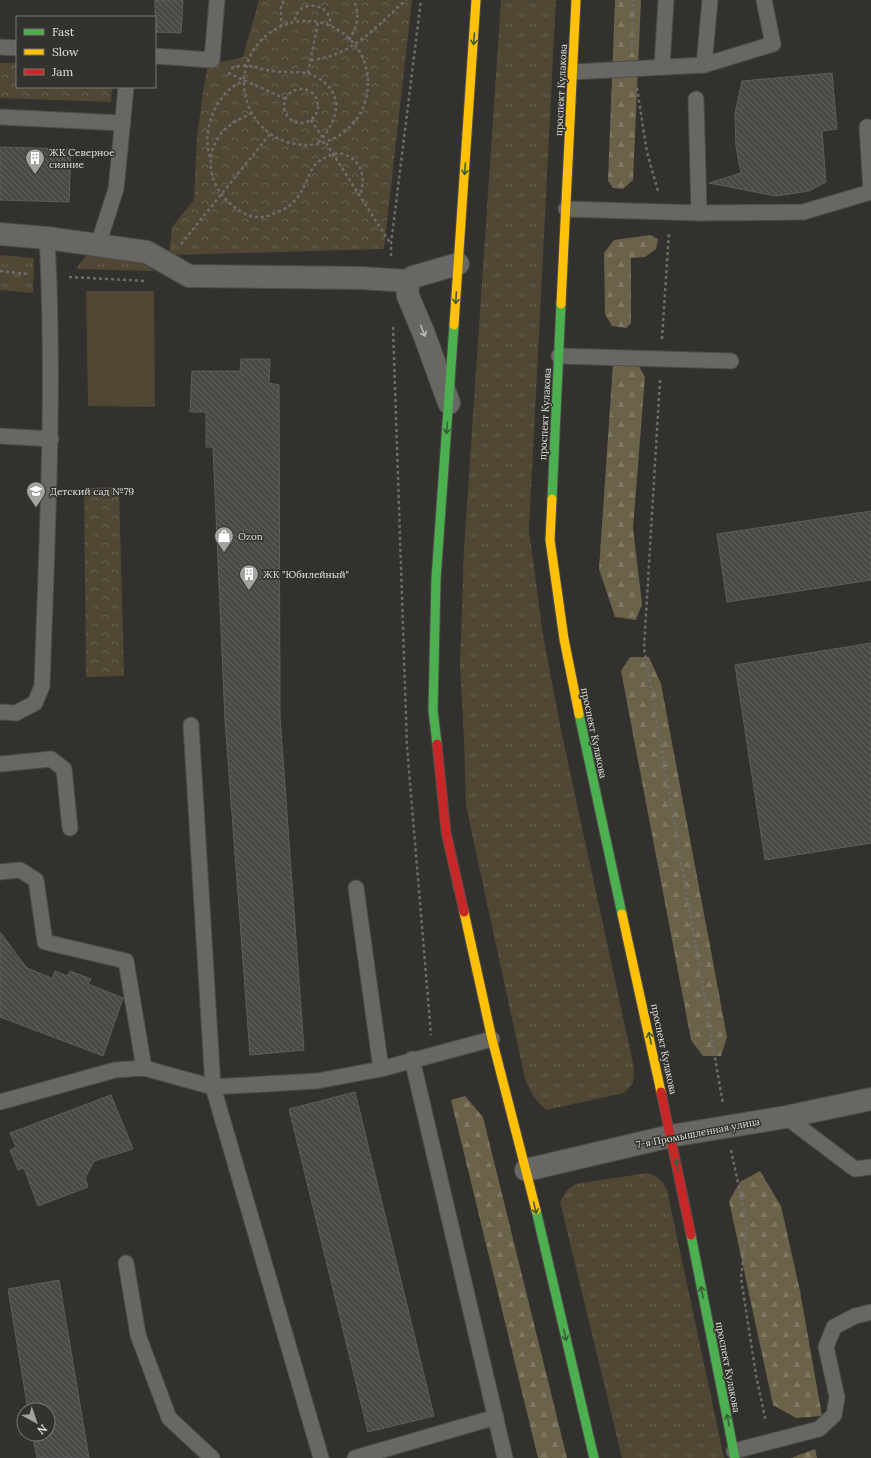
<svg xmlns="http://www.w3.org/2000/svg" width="871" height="1458" viewBox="0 0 871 1458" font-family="Lora,serif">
	<defs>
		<pattern id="grass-tufts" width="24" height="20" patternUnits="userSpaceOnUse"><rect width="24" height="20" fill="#4f4734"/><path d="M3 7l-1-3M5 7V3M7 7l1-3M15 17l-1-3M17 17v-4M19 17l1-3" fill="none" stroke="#686151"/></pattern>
		<pattern id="forest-firs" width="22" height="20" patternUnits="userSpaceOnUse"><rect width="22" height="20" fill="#6b624a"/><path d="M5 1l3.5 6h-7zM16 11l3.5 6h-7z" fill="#807864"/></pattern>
		<pattern id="park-crowns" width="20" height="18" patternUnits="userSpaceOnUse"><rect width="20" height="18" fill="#4f4734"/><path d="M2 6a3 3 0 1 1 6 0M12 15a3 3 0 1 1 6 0" fill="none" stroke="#686151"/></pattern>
		<pattern id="building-back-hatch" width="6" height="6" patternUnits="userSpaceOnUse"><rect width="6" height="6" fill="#4a4946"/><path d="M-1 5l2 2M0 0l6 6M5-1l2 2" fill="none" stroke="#646360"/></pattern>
	</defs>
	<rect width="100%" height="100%" fill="#32312e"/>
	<g fill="url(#grass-tufts)">
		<path d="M 501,0 L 556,0 L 529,530 L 543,635 L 561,730 L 634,1068 L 633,1083 L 624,1093 L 547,1110 C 535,1102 531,1092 525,1079 L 466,806 L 464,740 L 460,665 L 464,549 Z"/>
		<polygon points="0,255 34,258 33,293 0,290"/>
		<polygon points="86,256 137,260 155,271 76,269"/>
		<path d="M 647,1173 C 658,1176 662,1180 667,1190 L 724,1458 L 622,1458 L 560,1202 L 567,1190 L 575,1184 Z"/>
	</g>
	<g fill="url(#forest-firs)">
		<polygon points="615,0 641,0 633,180 623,189 613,188 608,181"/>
		<polygon points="650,235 658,239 656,249 645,257 631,258 631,323 626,328 612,326 605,314 604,253 614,240"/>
		<polygon points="637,363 645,377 633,528 642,604 636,620 615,617 599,569 613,364"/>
		<polygon points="630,657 649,657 661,684 727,1037 721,1056 703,1056 691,1040 621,671"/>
		<polygon points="465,1096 483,1117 567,1458 538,1458 451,1100"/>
		<polygon points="760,1171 781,1206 800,1291 822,1416 796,1418 773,1405 729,1201 740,1182"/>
		<polygon points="815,1449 817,1458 791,1458"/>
	</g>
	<g fill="url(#park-crowns)">
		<polygon points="259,0 412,0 384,249 169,255 172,227 194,200 197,136 203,92 208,65 243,57"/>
		<polygon points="0,63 17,63 17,87 112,87 111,102 0,98"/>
		<polygon points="119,487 124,676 86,677 84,488"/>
	</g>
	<polygon fill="#4f4734" points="86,291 154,291 155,407 88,406"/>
	<g fill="url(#building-back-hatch)" stroke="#5e5d5b">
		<polygon points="155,0 183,0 181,33 155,32"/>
		<polygon points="832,73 837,129 822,131 826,182 809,191 776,196 709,183 741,173 736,147 735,114 742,81"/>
		<polygon points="0,147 71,149 69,202 0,200"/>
		<polygon points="241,359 270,359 269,383 279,385 280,716 304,1050 250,1055 225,720 213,447 206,447 206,412 190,412 192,371 240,371"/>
		<polygon points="871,511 871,580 727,602 717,534"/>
		<polygon points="871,643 871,843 765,860 735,665"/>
		<polygon points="0,932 27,968 52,978 55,971 67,976 70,971 91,979 88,984 123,998 103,1056 0,1017"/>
		<polygon points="355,1092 434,1416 368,1432 289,1109"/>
		<polygon points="111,1095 133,1149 94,1161 85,1178 88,1187 38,1206 24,1168 18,1170 10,1150 16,1147 10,1133"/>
		<polygon points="59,1280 89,1458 37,1458 32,1434 48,1434 48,1410 28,1410 8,1289"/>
	</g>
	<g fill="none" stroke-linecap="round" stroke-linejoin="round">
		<defs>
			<g id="lane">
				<polyline points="0,47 17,48"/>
				<polyline points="155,56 212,60 217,0"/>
				<polyline points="704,65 773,44 764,0"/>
				<polyline points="662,67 666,0"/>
				<polyline points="573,72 704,65 710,0"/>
				<polyline points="696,99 699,213"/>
				<polyline points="0,117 123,123"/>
				<polyline points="566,209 699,213 803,212 871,192 867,127"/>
				<polyline points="98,245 116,189 126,87"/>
				<polyline points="559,356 731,361"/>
				<polyline points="0,436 51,439"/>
				<path d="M 0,712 L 16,713 L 35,703 L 42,686 C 47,537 55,388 47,238"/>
				<polyline points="191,725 213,1087 321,1458"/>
				<polyline points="0,764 51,759 64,769 70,828"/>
				<polyline points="0,872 20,870 36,880 45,942 126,961 144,1068"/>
				<polyline points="356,888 381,1069"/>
				<polyline points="412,1059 505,1458"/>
				<polyline points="0,1102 115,1070 144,1068 213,1087 317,1081 381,1069 492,1039"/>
				<polyline points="786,1117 855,1169 871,1167"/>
				<polyline points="126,1263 138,1335 169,1418 212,1458"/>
				<polyline points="734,1451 819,1429 834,1415 837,1397 826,1347 834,1327 855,1316 871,1312"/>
				<polyline points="355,1458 496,1417"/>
			</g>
			<g id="street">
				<polyline points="0,234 47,238 147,252 189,276 361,278 407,281 413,277 458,264"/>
				<polyline points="407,281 408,296 424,334 449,403"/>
				<polyline points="526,1170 671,1136 786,1117 871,1099"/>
			</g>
			<g id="fast">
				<polyline points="552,499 561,304"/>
				<polyline points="579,714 622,914"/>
				<polyline points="437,744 433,710 436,579 454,325"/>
				<polyline points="536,1210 594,1458"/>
				<polyline points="691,1235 735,1458"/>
			</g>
			<g id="slow">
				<polyline points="561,304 576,0"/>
				<polyline points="454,325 476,0"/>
				<polyline points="552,499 550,540 564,639 579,714"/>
				<polyline points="464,912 492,1039 536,1210"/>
				<polyline points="622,914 661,1092"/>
			</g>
			<g id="jam">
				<polyline points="437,744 446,832 464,912"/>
				<polyline points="661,1092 691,1235"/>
			</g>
		</defs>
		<use href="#lane" stroke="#4d4c4a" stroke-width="17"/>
		<use href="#street" stroke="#4d4c4a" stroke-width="24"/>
		<use href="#fast" stroke="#4d4c4a" stroke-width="11"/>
		<use href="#slow" stroke="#4d4c4a" stroke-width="11"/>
		<use href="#jam" stroke="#4d4c4a" stroke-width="11"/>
		<g stroke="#6e6c6b" stroke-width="2.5" stroke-dasharray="3 3" stroke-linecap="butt">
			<path d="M 295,20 C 296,0 333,0 330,26"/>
			<circle cx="306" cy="83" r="62"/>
			<polyline points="281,27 281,6 284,0"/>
			<path d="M 349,40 C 357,28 361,13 353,0"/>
			<polyline points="632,49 633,0"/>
			<path d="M 311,60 C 353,56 376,26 406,0"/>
			<path d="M 231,68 C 252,62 255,69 273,71 C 283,73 301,71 310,74 C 347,89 340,121 316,145"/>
			<polyline points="228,73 286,99"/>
			<polyline points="308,73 318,22"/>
			<polyline points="637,88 647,152 658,191"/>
			<circle cx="301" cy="106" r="17"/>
			<path d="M 252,113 C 240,119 228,124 220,135 C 201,161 213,193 237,209 C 243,213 250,217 257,217 C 264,218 271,215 278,212 C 293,206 301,195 307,180 C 309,175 311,170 314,166 C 321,158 328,156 338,153 C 360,156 367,176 360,195"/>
			<polyline points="311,120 323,138"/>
			<polyline points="326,143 390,243"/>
			<path d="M 210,157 C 201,130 216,91 244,81"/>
			<polyline points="181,244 270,134"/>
			<polyline points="391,256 391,244 421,0"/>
			<polyline points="0,271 28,274"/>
			<polyline points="69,277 146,281"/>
			<polyline points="393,327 407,747 431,1035"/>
			<polyline points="662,339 669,232"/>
			<polyline points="660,380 644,648 723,1104"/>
			<polyline points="731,1150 747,1225 741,1278 756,1375 766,1422"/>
		</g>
		<use href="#lane" stroke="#686764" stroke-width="15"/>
		<use href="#street" stroke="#686764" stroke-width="22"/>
		<use href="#fast" stroke="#4caf50" stroke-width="9"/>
		<use href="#slow" stroke="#ffc107" stroke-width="9"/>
		<use href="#jam" stroke="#c62828" stroke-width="9"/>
	</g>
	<defs><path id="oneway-shaft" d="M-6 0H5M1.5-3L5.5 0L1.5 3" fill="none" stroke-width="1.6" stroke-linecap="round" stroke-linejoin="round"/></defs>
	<g stroke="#3c5e39">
		<use href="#oneway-shaft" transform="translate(474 39) rotate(94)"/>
		<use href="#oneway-shaft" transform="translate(465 169) rotate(94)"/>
		<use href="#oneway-shaft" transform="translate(456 298) rotate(94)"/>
		<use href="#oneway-shaft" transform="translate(447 428) rotate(94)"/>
		<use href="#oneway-shaft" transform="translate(650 1038) rotate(-102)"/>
		<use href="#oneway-shaft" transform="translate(677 1165) rotate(-101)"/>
		<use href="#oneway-shaft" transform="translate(535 1208) rotate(77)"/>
		<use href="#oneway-shaft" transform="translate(702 1292) rotate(-101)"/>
		<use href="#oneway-shaft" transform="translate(565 1335) rotate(77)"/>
		<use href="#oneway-shaft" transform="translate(728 1420) rotate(-101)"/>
	</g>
	<use stroke="#b6b5b2" href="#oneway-shaft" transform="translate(423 331) rotate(68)"/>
	<defs>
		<symbol id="building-pin" viewBox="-11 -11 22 30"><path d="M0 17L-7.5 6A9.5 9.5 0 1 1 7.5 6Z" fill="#a3a29f" stroke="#33322d"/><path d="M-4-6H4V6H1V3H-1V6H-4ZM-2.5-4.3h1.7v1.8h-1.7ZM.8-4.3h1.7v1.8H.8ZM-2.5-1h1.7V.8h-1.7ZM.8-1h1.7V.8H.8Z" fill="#fff"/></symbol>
		<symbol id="school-pin" viewBox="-11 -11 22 30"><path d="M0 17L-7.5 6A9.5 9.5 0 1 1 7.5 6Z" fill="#a3a29f" stroke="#33322d"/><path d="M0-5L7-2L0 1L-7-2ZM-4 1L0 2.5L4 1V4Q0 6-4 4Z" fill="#fff"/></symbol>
		<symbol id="shop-pin" viewBox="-11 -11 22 30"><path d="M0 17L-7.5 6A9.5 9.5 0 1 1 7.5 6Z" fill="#a3a29f" stroke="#33322d"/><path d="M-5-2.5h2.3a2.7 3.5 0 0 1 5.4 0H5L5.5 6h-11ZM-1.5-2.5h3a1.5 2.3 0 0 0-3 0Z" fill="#fff"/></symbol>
	</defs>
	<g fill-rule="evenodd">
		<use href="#building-pin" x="24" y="147" width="22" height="30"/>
		<use href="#school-pin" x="25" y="480" width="22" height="30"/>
		<use href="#shop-pin" x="213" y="525" width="22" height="30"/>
		<use href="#building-pin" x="238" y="563" width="22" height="30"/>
	</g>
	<g text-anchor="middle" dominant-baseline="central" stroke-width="3" stroke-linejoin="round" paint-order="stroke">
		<g font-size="10" fill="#e0dfdc" stroke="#33322d">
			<text transform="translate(561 90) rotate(-87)">проспект Кулакова</text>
			<text transform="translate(545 414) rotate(-87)">проспект Кулакова</text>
			<text transform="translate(594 733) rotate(78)">проспект Кулакова</text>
			<text transform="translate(664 1049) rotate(78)">проспект Кулакова</text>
			<text transform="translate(698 1133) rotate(-11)">7-я Промышленная улица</text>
			<text transform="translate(728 1367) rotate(79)">проспект Кулакова</text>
		</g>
		<g font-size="10" fill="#e0dfdc" stroke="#33322d" text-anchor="start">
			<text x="49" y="152">ЖК Северное<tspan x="49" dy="12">сияние</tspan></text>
			<text x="50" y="491">Детский сад №79</text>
			<text x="238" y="536">Ozon</text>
			<text x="263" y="574">ЖК "Юбилейный"</text>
		</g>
	</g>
	<rect x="16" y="16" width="140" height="72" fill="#33322d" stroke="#787773"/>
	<rect x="24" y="29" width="20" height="6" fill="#4caf50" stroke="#787773"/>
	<text x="52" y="36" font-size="12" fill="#e0dfdc">Fast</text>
	<rect x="24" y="49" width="20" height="6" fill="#ffc107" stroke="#787773"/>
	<text x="52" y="56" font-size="12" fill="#e0dfdc">Slow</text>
	<rect x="24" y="69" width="20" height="6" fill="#c62828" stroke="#787773"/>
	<text x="52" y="76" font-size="12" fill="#e0dfdc">Jam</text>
	<g transform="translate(36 1422) rotate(140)"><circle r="19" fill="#33322d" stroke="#787773"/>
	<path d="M0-3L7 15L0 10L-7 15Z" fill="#a3a29f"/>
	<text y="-6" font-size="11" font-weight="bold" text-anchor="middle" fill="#e0dfdc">N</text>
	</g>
</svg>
